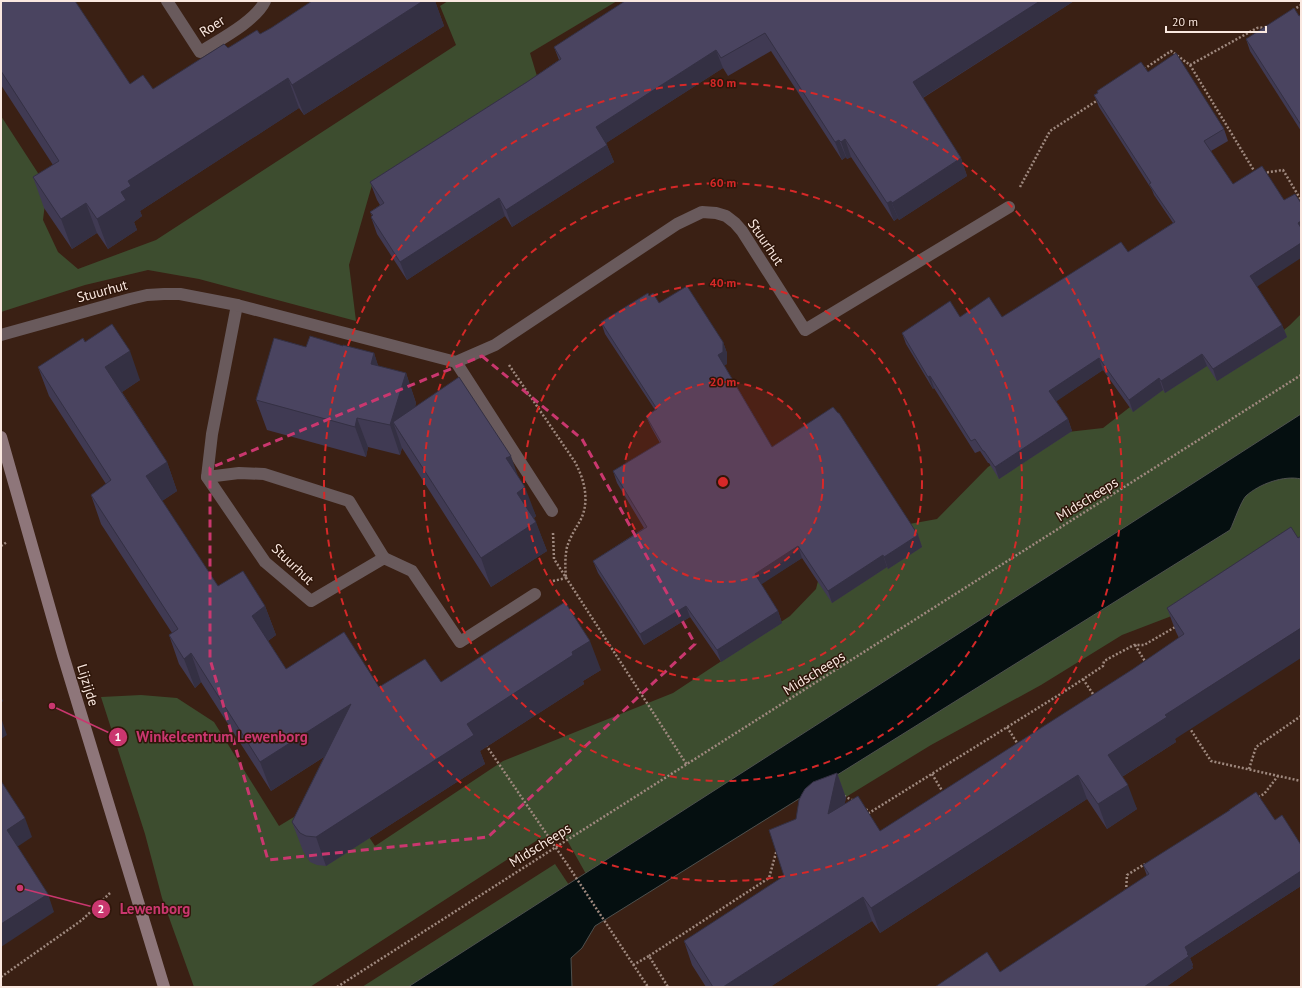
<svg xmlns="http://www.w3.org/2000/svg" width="1302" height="988" viewBox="0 0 1302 988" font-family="'PT Sans',sans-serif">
	<rect width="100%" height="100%" fill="#3a2014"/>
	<g fill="#3d4d2f">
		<polygon points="448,1 617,1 530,53 540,86 372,185 349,265 356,321 199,279 148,270 85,285 1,312 1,116 47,187 43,220 58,252 78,269 156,240 456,45 440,6"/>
		<polygon points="1301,314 1301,549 1229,588 1169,617 1122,635 1041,685 931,745 841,800 797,742 586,874 563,833 536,841 310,987 194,987 162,898 145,834 101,697 141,695 177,698 214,722 279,826 327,797 361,825 375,846 503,761 673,693 790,616 816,589 819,577 887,528 937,519 988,467 1017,448 1041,435 1103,428 1148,393 1189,364 1264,346 1290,325"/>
		<polygon points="555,864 569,885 408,987 362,987"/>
	</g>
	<path fill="#050f10" stroke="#4e504e" d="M 1301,414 L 1301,479 C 1284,475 1259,484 1246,496 C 1241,501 1234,522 1230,530 L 595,926 L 582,948 L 571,958 L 572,987 L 408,987 Z"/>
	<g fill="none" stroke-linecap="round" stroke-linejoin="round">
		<g stroke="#9f897f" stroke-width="2.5" stroke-dasharray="2 2" stroke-linecap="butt">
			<polyline points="1293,10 1301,5"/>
			<polyline points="1190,65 1256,174"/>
			<polyline points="1144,69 1171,51 1190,65 1257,28 1267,27"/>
			<polyline points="1263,173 1283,170 1301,200"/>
			<polyline points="1020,187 1050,131 1098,100"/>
			<path d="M 509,365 L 575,462 C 584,479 590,500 581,519 C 576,528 570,537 567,547 C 565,557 565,567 566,578"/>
			<polyline points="553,533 554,559 687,765"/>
			<polyline points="1,546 7,542"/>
			<polyline points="553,581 566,578"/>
			<polyline points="1135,645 1146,663"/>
			<polyline points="1083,679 1095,697"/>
			<polyline points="1007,727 1019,746"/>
			<polyline points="1189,727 1211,761 1301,781"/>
			<polyline points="486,745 569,867 648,987"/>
			<polyline points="1249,769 1256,747 1301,716"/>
			<polyline points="932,774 944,794"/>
			<polyline points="844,796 854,801"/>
			<polyline points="1258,797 1264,794 1278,776"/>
			<polyline points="866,809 869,813 1062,693 1103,666 1104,661 1134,645 1144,645 1177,626"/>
			<polyline points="1126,891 1127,875 1145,864"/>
			<polyline points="649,956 769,878 777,849"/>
			<polyline points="633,965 649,956 668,987"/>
			<polyline points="1,977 82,920 110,893"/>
			<polyline points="337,987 556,847 1301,375"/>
		</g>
		<g stroke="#695a5c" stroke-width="12">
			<polyline points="237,305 212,434 207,477 265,562 311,601 384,558 412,571 460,642 535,594"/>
			<polyline points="456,362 552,511"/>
			<polyline points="207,477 239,473 264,474 349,501 384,558"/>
		</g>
		<g stroke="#695a5c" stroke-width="12">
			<path d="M 167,1 L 200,52 C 219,40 256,21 265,1"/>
			<polyline points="1,335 130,299 147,295 164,294 180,294 237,305 456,362 495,345 677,224 702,212 716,213 726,216 735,223 742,231 805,330 1009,207"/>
		</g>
		<polyline stroke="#8e767a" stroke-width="12" points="1,437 63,655 164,987"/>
	</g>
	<g fill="#403a53">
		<polygon points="1,1 130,84 153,89 228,48 260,34 271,28 312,1 435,1 444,26 304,115 299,108 140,211 142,216 134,222 137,230 108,249 97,233 72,249 44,208 33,177 53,165 1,85"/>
		<polygon points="625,1 1074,1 923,98 961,158 967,176 899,220 898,218 894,221 851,157 847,159 846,157 842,160 771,51 728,76 723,68 606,143 614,162 512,227 505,216 407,280 377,234 371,217 372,216 370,212 380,205 377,200 370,182 527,82 559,60 554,47"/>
		<polygon points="1301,15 1301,131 1250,51 1246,39"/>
		<polygon points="1148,72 1224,129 1228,141 1211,151 1257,286 1282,325 1287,337 1217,381 1207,366 1165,393 1163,390 1133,412 1103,370 1056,401 1068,419 1072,431 999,479 989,463 988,463 980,451 975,453 934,388 933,389 906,344 902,333 960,317 1002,317 1128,252 1173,223 1154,195 1152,190 1099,107 1094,95"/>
		<polygon points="649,296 659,303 723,342 727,353 727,364 724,365 772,447 918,535 922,547 888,569 887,567 832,603 802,558 761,584 778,611 782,623 721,662 690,617 644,645 598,573 593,561 644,528 617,483 613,471 660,443 651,427 646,416 655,410 605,334 601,322"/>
		<polygon points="85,342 140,380 122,392 167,462 177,491 162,501 218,586 265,606 276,635 268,641 286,669 379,687 601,670 583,681 584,684 480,751 485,764 326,866 317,865 310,862 303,851 292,822 324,757 271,791 201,682 195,688 179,664 169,635 172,633 101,524 91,495 106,484 49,396 38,367"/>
		<polygon points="343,346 374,353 378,366 406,373 416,403 415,407 518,477 536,516 534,518 547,551 491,587 404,451 402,448 400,455 368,447 366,457 267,430 256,400"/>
		<polygon points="1291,527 1175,739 1176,742 1122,777 1137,809 1107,829 1087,799 880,933 872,921 770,987 706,987 692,965 684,941 784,876 796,819 837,773 846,798 844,805 880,831 1133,669 1179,638 1176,632 1167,608"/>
		<polygon points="1301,845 1301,886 1190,958 1193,965 1192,966 1193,968 1166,987 935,987 1000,972 1147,876 1143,865"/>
	</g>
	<g fill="#343043">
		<polygon points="423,1 435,1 444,26 304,115 292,85"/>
		<polygon points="1040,1 1074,1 919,100 913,82"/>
		<polygon points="716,50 723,68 603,145 596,127"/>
		<polygon points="288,78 299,108 140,211 142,216 134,222 137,230 108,249 97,219 121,192 128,181"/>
		<polygon points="845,139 851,157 847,159 841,142"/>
		<polygon points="839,140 846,157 842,160 835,142"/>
		<polygon points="607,145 614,162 512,227 506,210"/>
		<polygon points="961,158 967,176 899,220 892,203"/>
		<polygon points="499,198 505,216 407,280 400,262"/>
		<polygon points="891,201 898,218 894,221 887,203"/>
		<polygon points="86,203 97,233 72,249 61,219"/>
		<polygon points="1301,221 1301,231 1298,223"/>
		<polygon points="1301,243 1301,258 1255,288 1250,276"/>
		<polygon points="1282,325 1287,337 1217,381 1213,369"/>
		<polygon points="723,342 727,353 727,364 722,367 718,355"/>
		<polygon points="130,351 140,380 116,396 105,367"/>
		<polygon points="374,353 384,383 371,364"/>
		<polygon points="1202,354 1207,366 1165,393 1161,381"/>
		<polygon points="1099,358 1103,370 1054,403 1049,391"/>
		<polygon points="406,373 416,403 405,441 393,422 402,448 400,455 390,425"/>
		<polygon points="930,376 934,388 933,389 928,377"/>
		<polygon points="1159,378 1163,390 1133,412 1129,400"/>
		<polygon points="357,418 368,447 366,457 355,427"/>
		<polygon points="1068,419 1072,431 999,479 995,467"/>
		<polygon points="511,456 521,485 506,458"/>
		<polygon points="167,462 177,491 156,505 146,476"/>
		<polygon points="525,487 536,516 528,522 517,493"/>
		<polygon points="536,522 547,551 491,587 481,558"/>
		<polygon points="918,535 922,547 888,569 884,557"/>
		<polygon points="798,546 802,558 759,586 755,574"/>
		<polygon points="883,555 887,567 832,603 828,591"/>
		<polygon points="265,606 276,635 262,645 252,616"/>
		<polygon points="686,606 690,617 644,645 640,634"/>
		<polygon points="778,611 782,623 721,662 717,650"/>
		<polygon points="1301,628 1301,658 1175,739 1176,742 1117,780 1108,755 1165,715"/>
		<polygon points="590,641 601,670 583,681 584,684 480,751 485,764 326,866 316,837 467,724 572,652"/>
		<polygon points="191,653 201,682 195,688 184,659"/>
		<polygon points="1,696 3,701 1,703"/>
		<polygon points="351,704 361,733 271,791 260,762"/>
		<polygon points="1,718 7,735 1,739"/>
		<polygon points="837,773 846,798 837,839 828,814"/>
		<polygon points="1078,775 1087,799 880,933 871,908"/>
		<polygon points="1128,785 1137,809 1107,829 1098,804"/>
		<polygon points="25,818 32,837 14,849 7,830"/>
		<polygon points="1301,871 1301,886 1190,958 1193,965 1192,966 1193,968 1166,987 1144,987 1185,947"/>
		<polygon points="48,894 54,912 1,947 1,924"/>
		<polygon points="863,897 872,921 770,987 723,987"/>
	</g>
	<g fill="#4a4460" stroke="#343043">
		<polygon points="1,1 75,1 130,84 143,75 153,89 224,44 228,48 257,30 260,34 271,28 312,1 423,1 292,85 288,78 128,181 131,186 121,192 126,200 97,219 86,203 61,219 33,177 59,161 1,71"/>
		<polygon points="625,1 1040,1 913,82 961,158 892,203 891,201 887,203 845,139 841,142 839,140 835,142 765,33 721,58 716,50 596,127 607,145 506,210 499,198 400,262 371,217 373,215 370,212 384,203 370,182 527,82 561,59 554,47"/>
		<polygon points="1294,8 1299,16 1301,15 1301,125 1246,39"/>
		<polygon points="1176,53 1224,129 1204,141 1233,184 1262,166 1284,200 1295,194 1301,203 1301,221 1298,223 1301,228 1301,243 1250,276 1282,325 1213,369 1202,354 1161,381 1159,378 1129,400 1099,358 1049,391 1068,419 995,467 984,451 983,451 975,439 971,441 930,376 928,377 902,333 950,301 960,317 989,297 1002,317 1121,242 1128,252 1175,222 1149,184 1151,183 1094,95 1098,93 1097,91 1141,62 1148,72"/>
		<polygon points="687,286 723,342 723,352 718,355 772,447 833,407 838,413 839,413 918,535 884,557 883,555 828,591 798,546 755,574 778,611 717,650 686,606 640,634 593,561 647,527 613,471 661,442 646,416 657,409 601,322 648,293 649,296 653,293 659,303"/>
		<polygon points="112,324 130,351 105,367 167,462 146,476 218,586 243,571 265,606 252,616 286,669 344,632 379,687 425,659 441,682 565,602 590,641 572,652 573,655 467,724 474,735 316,837 306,836 300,833 292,822 351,704 260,762 191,653 184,659 169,635 178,629 91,495 111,480 38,367 83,338 85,342"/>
		<polygon points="310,336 343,346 343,345 374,353 371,364 406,373 390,425 357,418 355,427 256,400 274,338 306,347"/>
		<polygon points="459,377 511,456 506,458 525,487 517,493 536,522 481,558 393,422"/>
		<polygon points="1291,527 1298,538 1301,536 1301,628 1165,715 1167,717 1108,755 1128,785 1098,804 1078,775 871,908 863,897 723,987 713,987 684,941 784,876 769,830 796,819 799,800 802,794 805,789 813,782 837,773 828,814 858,796 880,831 1133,669 1184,634 1167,608"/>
		<polygon points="1,781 25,818 7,830 48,894 1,924"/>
		<polygon points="1256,792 1275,820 1282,815 1301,845 1301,871 1185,947 1188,953 1187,954 1189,956 1144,987 935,987 987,952 1000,972 1149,874 1143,865 1230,810 1229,810"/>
	</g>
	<path fill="none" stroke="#ca376f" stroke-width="3" stroke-dasharray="8 5" stroke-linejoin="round" d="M 482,356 L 582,439 L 695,644 L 488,837 L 268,860 L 210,659 L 210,468 Z"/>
	<circle cx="723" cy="482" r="100" fill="#d62828" fill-opacity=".12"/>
	<g fill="none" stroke="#d62828" stroke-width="2" stroke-dasharray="7 5">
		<circle cx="723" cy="482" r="100"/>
		<circle cx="723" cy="482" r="199"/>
		<circle cx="723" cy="482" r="299"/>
		<circle cx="723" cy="482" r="399"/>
	</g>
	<g text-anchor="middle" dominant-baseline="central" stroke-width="3" stroke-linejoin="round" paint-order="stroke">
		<g font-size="14" fill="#fae8e0" stroke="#2f160a">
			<text transform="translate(212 26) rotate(-33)">Roer</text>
			<text transform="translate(766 242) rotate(56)">Stuurhut</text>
			<text transform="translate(102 291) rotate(-15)">Stuurhut</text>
			<text transform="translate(1087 499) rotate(-32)">Midscheeps</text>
			<text transform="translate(293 564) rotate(44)">Stuurhut</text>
			<text transform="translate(814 673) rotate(-32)">Midscheeps</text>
			<text transform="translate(88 685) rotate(73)">Lijzijde</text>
			<text transform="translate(540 845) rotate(-32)">Midscheeps</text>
		</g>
	</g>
	<circle cx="723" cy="482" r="6" fill="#d62828" stroke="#2f160a" stroke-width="2"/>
	<g font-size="12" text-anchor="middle" font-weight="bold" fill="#d62828" stroke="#2f160a" stroke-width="3" stroke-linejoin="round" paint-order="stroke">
		<text x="723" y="87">80 m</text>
		<text x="723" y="187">60 m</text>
		<text x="723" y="287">40 m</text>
		<text x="723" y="386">20 m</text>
	</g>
	<path fill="none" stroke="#ca376f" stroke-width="1.5" d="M52 706L118 737M20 888L101 909"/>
	<g fill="#ca376f" stroke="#2f160a" stroke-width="1.5">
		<circle cx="52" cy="706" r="4"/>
		<circle cx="20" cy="888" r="4"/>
		<circle cx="118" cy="737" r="10"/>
		<circle cx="101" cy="909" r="10"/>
	</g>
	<g font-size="12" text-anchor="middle" font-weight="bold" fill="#fff">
		<text x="118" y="741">1</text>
		<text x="101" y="913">2</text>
	</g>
	<g font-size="15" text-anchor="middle" font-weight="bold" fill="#ca376f" stroke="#2f160a" stroke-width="3" stroke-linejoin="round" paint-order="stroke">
		<text x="222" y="742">Winkelcentrum Lewenborg</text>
		<text x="155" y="914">Lewenborg</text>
	</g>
	<rect width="1302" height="988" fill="none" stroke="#fae8e0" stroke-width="4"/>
	<path d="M1166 26v6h100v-6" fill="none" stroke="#fae8e0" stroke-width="2"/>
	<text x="1172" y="26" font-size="12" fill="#fae8e0" stroke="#2f160a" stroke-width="3" paint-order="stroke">20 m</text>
</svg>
